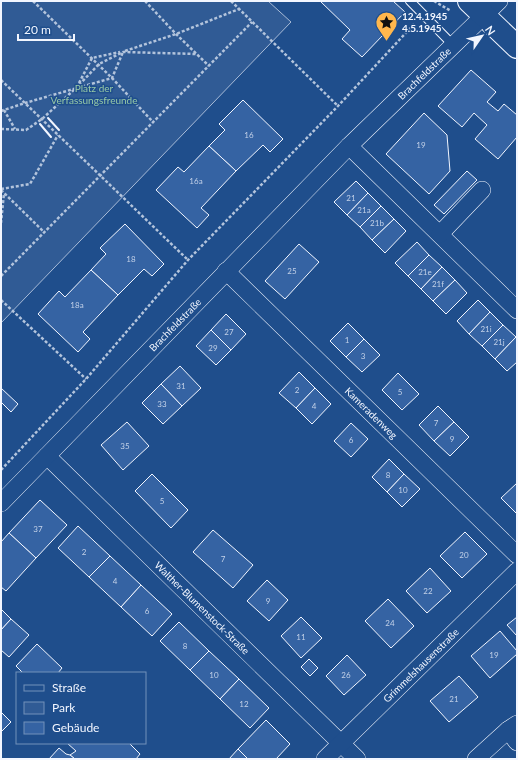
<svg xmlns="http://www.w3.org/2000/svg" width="518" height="760" viewBox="0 0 518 760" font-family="Lato,sans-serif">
	<rect width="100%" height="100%" fill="#1f4e8c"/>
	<polygon fill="#305b95" stroke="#a8bbd7" points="1,1 268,1 291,22 1,323"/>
	<g fill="#3563a3" stroke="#f2f6ff">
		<polygon points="320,1 393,1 405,12 362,57 342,39 350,30"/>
		<polygon points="471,70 496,92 487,102 498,111 504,104 517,115 517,137 498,159 475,139 487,125 474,113 462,127 438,106"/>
		<polygon points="243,100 283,139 270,152 263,145 236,171 209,146 225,130 219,124"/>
		<polygon points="424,113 447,135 450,171 429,194 386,154"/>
		<polygon points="209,146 236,171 201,208 209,215 197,228 156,190 178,167 184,172"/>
		<polygon points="467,171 477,180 444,214 434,205"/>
		<polygon points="356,181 368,193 347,215 334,202"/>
		<polygon points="368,193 381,206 360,227 347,215"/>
		<polygon points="381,206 394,219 372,240 360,227"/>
		<polygon points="394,219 406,231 385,253 372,240"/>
		<polygon points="125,224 164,264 152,276 144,269 118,295 91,270 106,254 100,248"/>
		<polygon points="417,242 429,255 408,276 395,263"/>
		<polygon points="299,244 319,262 285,299 265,281"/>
		<polygon points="429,255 442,267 421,289 408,276"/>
		<polygon points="442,267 455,280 433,301 421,289"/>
		<polygon points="91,270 118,295 83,332 90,339 78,352 38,314 59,291 65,297"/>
		<polygon points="455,280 467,293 446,314 433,301"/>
		<polygon points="478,300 490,312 469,334 457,321"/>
		<polygon points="490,312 503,325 482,346 469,334"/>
		<polygon points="226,314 246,334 231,350 211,330"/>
		<polygon points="348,323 364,339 346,357 330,341"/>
		<polygon points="503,325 516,337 495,359 482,346"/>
		<polygon points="211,330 231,350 216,365 196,346"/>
		<polygon points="516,337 517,339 517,362 507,371 495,359"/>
		<polygon points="364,339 380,355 362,372 346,357"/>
		<polygon points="180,366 201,388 182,406 161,384"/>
		<polygon points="299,372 315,388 296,408 279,393"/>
		<polygon points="398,373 419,394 402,410 382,390"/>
		<polygon points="161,384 182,406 163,424 142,403"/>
		<polygon points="1,388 18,404 11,412 1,402"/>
		<polygon points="315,388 331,404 312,424 296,408"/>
		<polygon points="438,406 454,422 434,441 419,425"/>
		<polygon points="127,422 149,446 123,470 101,445"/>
		<polygon points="454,422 469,437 450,456 434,441"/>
		<polygon points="351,423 368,439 351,457 334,441"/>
		<polygon points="389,459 404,474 387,492 372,477"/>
		<polygon points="152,474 188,510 171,528 135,491"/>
		<polygon points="404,474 420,489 402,507 387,492"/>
		<polygon points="517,483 517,514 501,498"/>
		<polygon points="40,500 67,525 36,558 9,533"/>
		<polygon points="78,526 110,556 89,577 58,548"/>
		<polygon points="213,530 253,565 233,588 193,552"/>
		<polygon points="465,532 487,554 462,578 440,556"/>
		<polygon points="9,533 36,558 6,591 1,587 1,542"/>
		<polygon points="110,556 141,585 121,607 89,577"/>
		<polygon points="430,568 451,591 427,613 406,591"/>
		<polygon points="267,580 288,600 269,621 247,601"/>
		<polygon points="141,585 172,614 152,636 121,607"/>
		<polygon points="388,599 414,626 391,648 365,621"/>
		<polygon points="1,609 11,619 1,630"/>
		<polygon points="301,617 322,638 301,658 281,636"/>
		<polygon points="517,617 517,636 507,625"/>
		<polygon points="11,619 29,635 9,657 1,650 1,630"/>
		<polygon points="179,622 209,651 190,670 160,641"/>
		<polygon points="500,631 517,651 517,654 490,678 471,656"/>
		<polygon points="37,644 62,668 58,673 23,673 16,666"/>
		<polygon points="209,651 239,679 220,699 190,670"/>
		<polygon points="347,655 366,675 344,695 326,676"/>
		<polygon points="309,659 318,668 310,676 301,667"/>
		<polygon points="459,676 478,697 449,722 430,701"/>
		<polygon points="239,679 269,708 250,728 220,699"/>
		<polygon points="1,712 11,722 1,732"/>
		<polygon points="266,720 290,744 276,759 248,759 238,749"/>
		<polygon points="67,743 129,743 140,754 136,759 75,759 70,755 76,751"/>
		<polygon points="59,748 66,754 70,755 75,759 49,759"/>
		<polygon points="238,749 248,759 229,759"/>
	</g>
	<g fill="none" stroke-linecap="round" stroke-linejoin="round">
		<defs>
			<polyline id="lane" points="410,1 453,45"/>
			<g id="street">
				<polyline points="349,146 517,310"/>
				<polyline points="440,234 482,190"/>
				<path id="s1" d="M 226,271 L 517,555"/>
				<path id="s2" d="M 47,456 L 357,759"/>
				<path id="s3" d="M 1,503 L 349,146 L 499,1"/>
				<polyline points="508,730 517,742"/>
				<path id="s4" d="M 325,759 L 517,571"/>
				<polyline points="476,759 508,730 517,724"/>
			</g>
			<polyline id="secondary" points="469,1 517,47"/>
		</defs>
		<use href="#lane" stroke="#f2f6ff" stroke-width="10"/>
		<use href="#street" stroke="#f2f6ff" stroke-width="18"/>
		<use href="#secondary" stroke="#f2f6ff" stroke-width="24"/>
		<g stroke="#b3c4dc" stroke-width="2.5" stroke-dasharray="3 2" stroke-linecap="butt">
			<polyline points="33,1 112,78 153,122"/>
			<polyline points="145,1 176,34 209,66"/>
			<polyline points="231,1 338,106"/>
			<polyline points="434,1 451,11"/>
			<polyline points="125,51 176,34 239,9"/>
			<polyline points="1,80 188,260"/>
			<polyline points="79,83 92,58 120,52"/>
			<polyline points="4,110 15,129"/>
			<polyline points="1,111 25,103 112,78 123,52"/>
			<polyline points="1,129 26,130 42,119 77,87 99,64 123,52 197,54"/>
			<polyline points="1,189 30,184 58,135"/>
			<polyline points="1,190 44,232"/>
			<polyline points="1,223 4,193"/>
			<polyline points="1,276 252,22"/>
			<polyline points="1,300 86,379"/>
			<polyline points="1,470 86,379 188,260 338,106 415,23"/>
		</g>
		<use href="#lane" stroke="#1f4e8c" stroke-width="8"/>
		<use href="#street" stroke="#1f4e8c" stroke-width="17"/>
		<use href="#secondary" stroke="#1f4e8c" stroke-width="22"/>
		<g stroke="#f2f6ff" stroke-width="2">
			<polyline points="48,118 59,130"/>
			<polyline points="40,124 51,137"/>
		</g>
	</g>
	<defs>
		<symbol id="sight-pin" viewBox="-11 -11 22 30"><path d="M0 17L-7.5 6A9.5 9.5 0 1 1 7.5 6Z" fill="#ffb74d" stroke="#1f4e8c"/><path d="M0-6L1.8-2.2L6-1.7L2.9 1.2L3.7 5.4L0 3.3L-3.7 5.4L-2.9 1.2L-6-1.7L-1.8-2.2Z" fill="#111"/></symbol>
	</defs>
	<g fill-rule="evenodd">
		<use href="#sight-pin" x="374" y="10" width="25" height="34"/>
	</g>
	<g text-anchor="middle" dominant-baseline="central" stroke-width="3" stroke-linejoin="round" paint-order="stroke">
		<g font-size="8" fill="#c3d1e8">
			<text x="249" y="135">16</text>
			<text x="421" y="145">19</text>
			<text x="196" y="181">16a</text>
			<text x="351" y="198">21</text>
			<text x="364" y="210">21a</text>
			<text x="377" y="223">21b</text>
			<text x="131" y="259">18</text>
			<text x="292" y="271">25</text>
			<text x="425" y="272">21e</text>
			<text x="438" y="284">21f</text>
			<text x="77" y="305">18a</text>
			<text x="486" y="329">21i</text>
			<text x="229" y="332">27</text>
			<text x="347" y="340">1</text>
			<text x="499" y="342">21j</text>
			<text x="213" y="348">29</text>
			<text x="363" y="356">3</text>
			<text x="181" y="386">31</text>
			<text x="297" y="390">2</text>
			<text x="400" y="392">5</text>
			<text x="162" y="404">33</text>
			<text x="314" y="406">4</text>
			<text x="436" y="423">7</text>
			<text x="452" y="439">9</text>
			<text x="351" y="440">6</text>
			<text x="125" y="446">35</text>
			<text x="388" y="475">8</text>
			<text x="403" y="490">10</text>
			<text x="162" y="501">5</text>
			<text x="38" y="529">37</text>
			<text x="84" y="552">2</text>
			<text x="464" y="555">20</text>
			<text x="223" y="559">7</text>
			<text x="115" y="581">4</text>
			<text x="428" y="591">22</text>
			<text x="268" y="601">9</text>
			<text x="147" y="611">6</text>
			<text x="390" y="623">24</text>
			<text x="301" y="637">11</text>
			<text x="185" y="646">8</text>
			<text x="494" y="655">19</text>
			<text x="214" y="675">10</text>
			<text x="346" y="675">26</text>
			<text x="454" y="699">21</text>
			<text x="244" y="704">12</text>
		</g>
		<g font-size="10" font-weight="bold" fill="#f2f6ff" stroke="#1f4e8c" text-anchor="start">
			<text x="402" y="16">12.4.1945<tspan x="402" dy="12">4.5.1945</tspan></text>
		</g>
		<g font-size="10" fill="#f2f6ff" stroke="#1f4e8c">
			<text stroke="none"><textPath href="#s3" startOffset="603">Brachfeldstraße</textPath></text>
			<text stroke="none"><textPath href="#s3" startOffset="249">Brachfeldstraße</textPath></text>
			<text stroke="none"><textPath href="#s1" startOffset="203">Kameradenweg</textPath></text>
			<text stroke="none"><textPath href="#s2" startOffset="217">Walther-Blumenstock-Straße</textPath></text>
			<text stroke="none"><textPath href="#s4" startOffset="134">Grimmelshausenstraße</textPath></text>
		</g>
		<g font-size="10" fill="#97c8a6" stroke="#1f4e8c">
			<text x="94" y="88">Platz der<tspan x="94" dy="12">Verfassungsfreunde</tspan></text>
		</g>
	</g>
	<rect width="518" height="760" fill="none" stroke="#f2f6ff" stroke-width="4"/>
	<rect x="16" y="672" width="130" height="72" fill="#1f4e8c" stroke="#7391ba"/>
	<rect x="24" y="685" width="20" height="6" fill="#1f4e8c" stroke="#7391ba"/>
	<text x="52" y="692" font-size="12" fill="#f2f6ff">Straße</text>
	<rect x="24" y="702" width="20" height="12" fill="#305b95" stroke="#7391ba"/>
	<text x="52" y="712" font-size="12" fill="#f2f6ff">Park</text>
	<rect x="24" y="722" width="20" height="12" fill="#3563a3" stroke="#7391ba"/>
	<text x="52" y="732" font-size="12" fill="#f2f6ff">Gebäude</text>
	<g transform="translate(482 36) rotate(56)" stroke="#1f4e8c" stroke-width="3" paint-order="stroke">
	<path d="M0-3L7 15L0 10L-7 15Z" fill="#f2f6ff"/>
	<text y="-6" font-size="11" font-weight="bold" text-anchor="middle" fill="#f2f6ff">N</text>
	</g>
	<path d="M18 34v6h56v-6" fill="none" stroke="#f2f6ff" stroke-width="2"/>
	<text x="24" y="34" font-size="12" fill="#f2f6ff" stroke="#1f4e8c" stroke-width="3" paint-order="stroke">20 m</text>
</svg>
